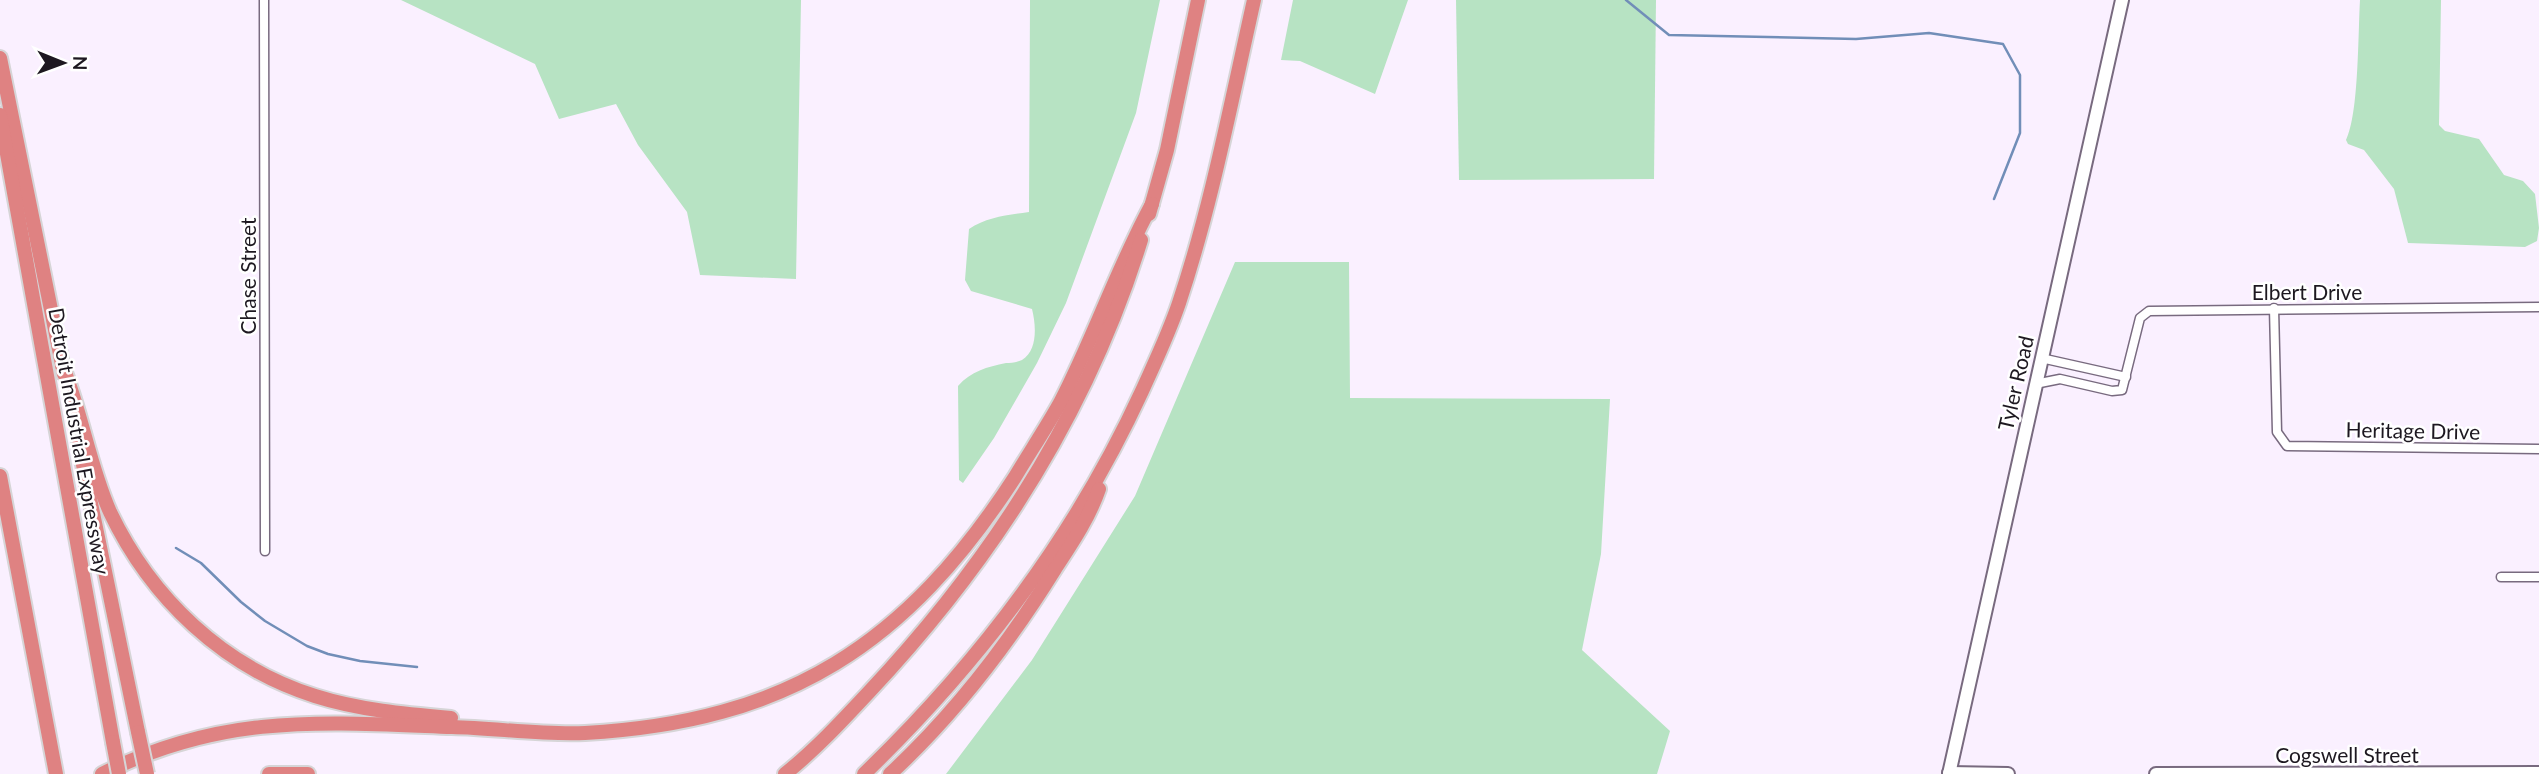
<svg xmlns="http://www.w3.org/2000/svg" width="2539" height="774" viewBox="0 0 2539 774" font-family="Lato,sans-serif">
	<rect width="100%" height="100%" fill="#faf0ff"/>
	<g fill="#b7e3c3">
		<polygon points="401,0 801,0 796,279 700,275 687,212 638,145 616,104 559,119 535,64"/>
		<path d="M 1030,0 L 1160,0 L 1136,113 L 1066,303 L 1037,363 L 994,438 L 963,483 L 959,480 L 958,386 C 971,371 987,367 1006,363 C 1011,363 1018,362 1022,360 C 1038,350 1036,325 1032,309 L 971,291 L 965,280 L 969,229 C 987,217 1008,215 1029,212 Z"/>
		<polygon points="1293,0 1408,0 1375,94 1300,61 1281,60"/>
		<polygon points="1456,0 1656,0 1654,179 1459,180"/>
		<path d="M 2360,0 L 2441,0 L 2439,125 L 2445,131 L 2479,139 L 2504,175 L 2523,181 L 2535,194 L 2539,228 L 2537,241 L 2525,247 L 2408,243 L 2394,189 L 2364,150 L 2348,144 L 2346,140 C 2359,114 2358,33 2360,0 Z"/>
		<polygon points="1235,262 1349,262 1350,398 1610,399 1601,554 1582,650 1670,731 1657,774 946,774 1032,660 1135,496"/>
	</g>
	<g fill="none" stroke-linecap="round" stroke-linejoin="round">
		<g stroke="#718eb8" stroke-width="2.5">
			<polyline points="1626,0 1669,35 1856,39 1929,33 2003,44 2020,75 2020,133 1994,199"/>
			<polyline points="176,548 201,563 241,602 265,621 307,646 328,654 360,661 417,667"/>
		</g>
		<defs>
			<g id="street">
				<polyline points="264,0 265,551"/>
				<polyline points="2274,308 2277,432 2287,446 2539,449"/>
				<polyline points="2041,358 2126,377"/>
				<polyline points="2035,384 2060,379 2112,391 2122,390 2140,318 2149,311 2539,307"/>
				<polyline points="2501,577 2539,577"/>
			</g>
			<g id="secondary">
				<polyline points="1949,773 2008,774"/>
				<polyline points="1949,774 2122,0"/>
				<polyline points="2156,774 2539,773"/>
			</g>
			<g id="highway">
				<polyline points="0,58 64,374"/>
				<polyline points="0,115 113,742"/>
				<polyline points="1149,214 1167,150 1198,0"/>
				<path d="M 62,365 C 82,413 89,465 110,512 C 151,598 223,667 315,696 C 359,710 405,714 451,718"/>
				<polyline points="79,445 138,732"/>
				<polyline points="0,476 56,774"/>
				<path d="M 102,774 C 223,713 322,722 452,727 C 496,728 541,735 585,733 C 787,722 907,644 1015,477 C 1030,452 1046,428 1060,403 C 1094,338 1117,268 1152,204"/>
				<polyline points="269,774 308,774"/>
				<path d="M 785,774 C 816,749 842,721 869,692 C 992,561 1088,412 1141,240"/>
				<path d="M 864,774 C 979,663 1075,537 1142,391 C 1155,362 1169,333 1179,303 C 1212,204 1231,102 1254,0"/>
				<path d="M 890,774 C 955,714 1009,643 1055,569 C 1072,543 1089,518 1099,489"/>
			</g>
		</defs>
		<use href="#street" stroke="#786a7f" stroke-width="11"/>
		<use href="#secondary" stroke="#786a7f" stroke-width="16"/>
		<use href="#highway" stroke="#d6d5d7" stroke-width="18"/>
		<use href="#street" stroke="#fff" stroke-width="8"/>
		<use href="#secondary" stroke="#fff" stroke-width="12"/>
		<use href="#highway" stroke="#df8282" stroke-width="14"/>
		<defs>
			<g id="highway-bridge">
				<polyline points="138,732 147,774"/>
				<polyline points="113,742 119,774"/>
			</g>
		</defs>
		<use href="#highway-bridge" stroke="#d6d5d7" stroke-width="18" stroke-linecap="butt"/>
		<use href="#highway-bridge" stroke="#df8282" stroke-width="14"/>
	</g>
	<g text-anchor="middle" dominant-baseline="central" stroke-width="5" stroke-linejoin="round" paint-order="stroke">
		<g font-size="21" fill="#1d1820" stroke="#fff">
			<text transform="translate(247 276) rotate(-90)">Chase Street</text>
			<text x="2307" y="291">Elbert Drive</text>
			<text transform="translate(2015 383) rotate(-77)">Tyler Road</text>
			<text transform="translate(2413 430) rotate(1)">Heritage Drive</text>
			<text transform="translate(80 441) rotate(80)">Detroit Industrial Expressway</text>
			<text x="2347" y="754">Cogswell Street</text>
		</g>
	</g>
	<g transform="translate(63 63) rotate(91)" stroke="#ffffff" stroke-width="5" paint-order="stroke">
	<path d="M0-5L12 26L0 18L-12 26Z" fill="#1d1820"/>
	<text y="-10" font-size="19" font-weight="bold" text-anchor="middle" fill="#1d1820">N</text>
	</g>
</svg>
